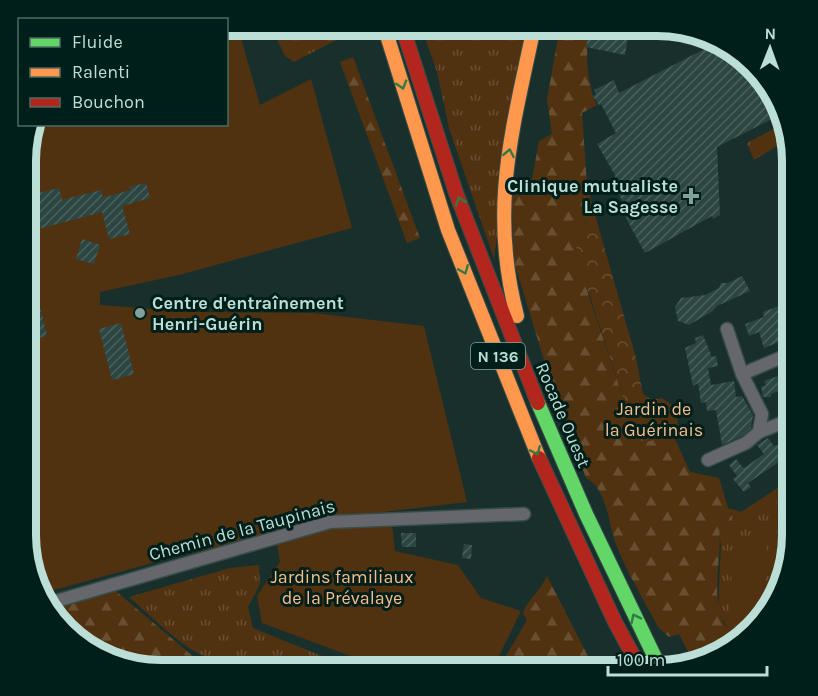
<svg xmlns="http://www.w3.org/2000/svg" width="818" height="696" viewBox="0 0 818 696" font-family="Karla,sans-serif">
	<defs>
		<pattern id="grass-tufts" width="24" height="20" patternUnits="userSpaceOnUse" patternTransform="scale(1.5)"><rect width="24" height="20" fill="#513210"/><path d="M3 7l-1-3M5 7V3M7 7l1-3M15 17l-1-3M17 17v-4M19 17l1-3" fill="none" stroke="#684f32"/></pattern>
		<pattern id="forest-firs" width="22" height="20" patternUnits="userSpaceOnUse" patternTransform="scale(1.5)"><rect width="22" height="20" fill="#513210"/><path d="M5 1l3.5 6h-7zM16 11l3.5 6h-7z" fill="#684f32"/></pattern>
		<pattern id="park-crowns" width="20" height="18" patternUnits="userSpaceOnUse" patternTransform="scale(1.5)"><rect width="20" height="18" fill="#513210"/><path d="M2 6a3 3 0 1 1 6 0M12 15a3 3 0 1 1 6 0" fill="none" stroke="#684f32"/></pattern>
		<pattern id="building-hatch" width="6" height="6" patternUnits="userSpaceOnUse" patternTransform="scale(1.5)"><rect width="6" height="6" fill="#2c4743"/><path d="M-1 1l2-2M0 6l6-6M5 7l2-2" fill="none" stroke="#49615d"/></pattern>
	</defs>
	<rect width="100%" height="100%" fill="#192f2c"/>
	<g fill="url(#grass-tufts)">
		<polygon points="525,28 494,259 449,128 437,72 422,29"/>
		<polygon points="347,30 348,34 294,62 285,56 273,31"/>
		<polygon points="785,123 787,129 782,138 782,143 754,160 747,143"/>
		<polygon points="776,489 778,514 776,596 753,631 745,636 729,631 718,610 721,545 718,526 732,524 728,508 741,512"/>
		<path d="M 259,565 L 260,584 L 248,607 L 253,628 L 332,660 L 332,670 C 295,670 223,670 192,650 C 169,635 149,614 129,597 L 230,568 Z"/>
	</g>
	<g fill="url(#forest-firs)">
		<path d="M 560,27 L 590,27 C 585,53 586,81 597,105 L 582,113 L 587,184 L 593,208 L 589,219 L 581,227 L 588,293 L 638,443 L 673,435 L 690,472 L 719,478 L 733,524 L 719,526 C 723,560 707,603 729,631 L 745,636 L 717,657 L 694,663 L 679,634 L 669,637 L 658,627 C 644,600 627,573 616,544 C 608,524 608,490 586,478 L 548,373 L 514,262 L 511,180 L 532,179 L 539,141 L 552,134 L 547,99 Z"/>
		<polygon points="353,57 420,238 407,243 340,62"/>
		<path d="M 792,477 C 793,512 796,566 776,596 L 778,514 L 776,489 Z"/>
		<path d="M 547,576 L 595,670 L 481,670 L 503,661 L 527,620 L 523,613 C 528,599 541,590 547,576 Z"/>
		<path d="M 111,587 L 195,658 L 215,667 L 247,670 C 185,670 114,678 65,631 C 59,625 54,615 49,608 Z"/>
	</g>
	<polygon fill="url(#park-crowns)" points="593,208 636,358 643,394 652,400 662,398 676,408 678,425 673,435 638,444 577,256 576,230 586,223"/>
	<g fill="#513210">
		<polygon points="227,31 239,31 260,105 311,79 352,228 179,275 100,292 100,305 192,312 313,313 424,326 467,502 333,518 178,556 39,594 26,544 27,143 33,125 226,124"/>
		<polygon points="333,525 392,525 395,551 458,565 481,598 521,611 498,658 469,670 388,670 262,623 257,596 280,562 276,538"/>
		<polygon points="733,541 767,541 765,613 730,612"/>
	</g>
	<g fill="url(#building-hatch)">
		<polygon points="630,26 625,55 586,47 590,27"/>
		<polygon points="720,41 753,65 775,98 772,102 763,102 772,119 717,147 720,215 713,219 712,216 645,253 628,222 623,210 626,208 619,195 616,195 615,175 597,144 616,133 601,104 599,105 593,96 596,94 594,90 614,80 619,93"/>
		<polygon points="146,183 150,198 122,206 130,234 109,239 102,212 27,232 27,206 29,206 27,196 59,188 62,200 101,190 103,198 130,190 129,187"/>
		<polygon points="82,239 100,245 94,264 76,259"/>
		<polygon points="742,276 750,291 717,306 713,311 689,325 678,321 675,307 681,298 705,295 719,288 721,283 728,283"/>
		<polygon points="792,301 792,337 764,348 759,332 749,336 745,324 764,317 763,312"/>
		<polygon points="40,307 47,336 26,341 26,310"/>
		<polygon points="121,323 134,374 112,380 99,329"/>
		<polygon points="703,335 712,357 716,356 718,366 708,368 711,385 734,381 736,397 742,396 753,415 751,428 742,436 722,445 716,410 707,411 706,402 701,403 698,383 693,386 685,348 696,343 695,338"/>
		<polygon points="787,373 788,375 792,374 792,386 771,394 771,397 763,397 761,387 766,385 764,381"/>
		<polygon points="768,438 774,446 792,439 792,453 748,483 751,487 744,492 733,479 737,476 729,465 736,459 743,468 747,466 764,454 757,445"/>
		<polygon points="401,533 416,533 416,547 402,547"/>
		<polygon points="464,544 472,545 471,559 462,558"/>
	</g>
	<g fill="none" stroke-linecap="round" stroke-linejoin="round">
		<defs>
			<g id="street">
				<polyline points="742,374 792,353"/>
				<polyline points="759,432 792,419"/>
				<polyline points="708,460 746,443 759,432 762,414 742,374 727,329"/>
				<polyline points="46,604 330,522 524,514"/>
			</g>
			<polyline id="fast" points="538,403 586,514 661,670"/>
			<g id="slow">
				<polyline points="385,29 448,230 539,458"/>
				<path d="M 517,316 C 489,209 512,132 534,27"/>
			</g>
			<g id="jam">
				<polyline points="403,29 456,193 538,403"/>
				<polyline points="539,458 615,622 641,670"/>
			</g>
		</defs>
		<use href="#street" stroke="#384d49" stroke-width="15"/>
		<use href="#fast" stroke="#384d49" stroke-width="16"/>
		<use href="#slow" stroke="#384d49" stroke-width="16"/>
		<use href="#jam" stroke="#384d49" stroke-width="16"/>
		<use href="#street" stroke="#66676d" stroke-width="12"/>
		<use href="#fast" stroke="#63d668" stroke-width="14"/>
		<use href="#slow" stroke="#ff974d" stroke-width="14"/>
		<use href="#jam" stroke="#b3261e" stroke-width="14"/>
	</g>
	<defs><path id="oneway-chevron" d="M-2-3.5L2.5 0L-2 3.5" fill="none" stroke-width="1.6" stroke-linecap="round" stroke-linejoin="round" transform="scale(1.5)"/></defs>
	<g stroke="#327a41">
		<use href="#oneway-chevron" transform="translate(402 85) rotate(73)"/>
		<use href="#oneway-chevron" transform="translate(509 153) rotate(-79)"/>
		<use href="#oneway-chevron" transform="translate(460 201) rotate(-109)"/>
		<use href="#oneway-chevron" transform="translate(464 270) rotate(68)"/>
		<use href="#oneway-chevron" transform="translate(536 451) rotate(68)"/>
		<use href="#oneway-chevron" transform="translate(635 618) rotate(-116)"/>
	</g>
	<g fill="#82a19b" stroke="#001f1a" stroke-width="2">
		<path d="M688 187h6v6h6v6h-6v6h-6v-6h-6v-6h6z"/>
		<circle cx="140" cy="313" r="6"/>
	</g>
	<g text-anchor="middle" dominant-baseline="central" stroke-width="6" stroke-linejoin="round" paint-order="stroke">
		<rect fill="#001f1a" stroke="#83a59e" stroke-width="1.5" x="471" y="343" width="54" height="26" rx="4.5"/>
		<g font-size="16" font-weight="bold" fill="#bbdfd7">
			<text x="498" y="356">N 136</text>
		</g>
		<g font-size="18" font-weight="bold" fill="#bbdfd7" stroke="#001f1a" text-anchor="end">
			<text x="678" y="186">Clinique mutualiste<tspan x="678" dy="21">La Sagesse</tspan></text>
			<text x="152" y="303" text-anchor="start">Centre d'entraînement<tspan x="152" dy="21">Henri-Guérin</tspan></text>
		</g>
		<g font-size="18" fill="#f9bd8b" stroke="#001f1a">
			<text x="654" y="409">Jardin de<tspan x="654" dy="21">la Guérinais</tspan></text>
			<text x="342" y="577">Jardins familiaux<tspan x="342" dy="21">de la Prévalaye</tspan></text>
		</g>
		<g font-size="18" fill="#bbdfd7" stroke="#001f1a">
			<text transform="translate(563 415) rotate(67)">Rocade Ouest</text>
			<text transform="translate(242 530) rotate(-15)">Chemin de la Taupinais</text>
		</g>
	</g>
	<path d="M0 0H818V696H0ZM161 36H657A125 125 0 0 1 782 161V535A125 125 0 0 1 657 660H161A125 125 0 0 1 36 535V161A125 125 0 0 1 161 36Z" fill="#001f1a" fill-rule="evenodd"/>
	<path fill="none" stroke="#bbdfd7" stroke-width="8" d="M161 36H657A125 125 0 0 1 782 161V535A125 125 0 0 1 657 660H161A125 125 0 0 1 36 535V161A125 125 0 0 1 161 36Z"/>
	<rect x="18" y="18" width="210" height="108" fill="#001f1a" stroke="#4b6c66" stroke-width="1.5"/>
	<rect x="30" y="38" width="30" height="9" fill="#63d668" stroke="#4b6c66" stroke-width="1.5"/>
	<text x="72" y="48" font-size="18" fill="#bbdfd7">Fluide</text>
	<rect x="30" y="68" width="30" height="9" fill="#ff974d" stroke="#4b6c66" stroke-width="1.5"/>
	<text x="72" y="78" font-size="18" fill="#bbdfd7">Ralenti</text>
	<rect x="30" y="98" width="30" height="9" fill="#b3261e" stroke="#4b6c66" stroke-width="1.5"/>
	<text x="72" y="108" font-size="18" fill="#bbdfd7">Bouchon</text>
	<g transform="translate(770 48) rotate(1)" stroke="#001f1a" stroke-width="4.5" paint-order="stroke">
	<path d="M0-4.5L10 22L0 15L-10 22Z" fill="#bbdfd7"/>
	<text y="-9" font-size="16" font-weight="bold" text-anchor="middle" fill="#bbdfd7">N</text>
	</g>
	<path d="M608 666v9h159v-9" fill="none" stroke="#bbdfd7" stroke-width="3"/>
	<text x="617" y="666" font-size="18" fill="#bbdfd7" stroke="#001f1a" stroke-width="4.5" paint-order="stroke">100 m</text>
</svg>
